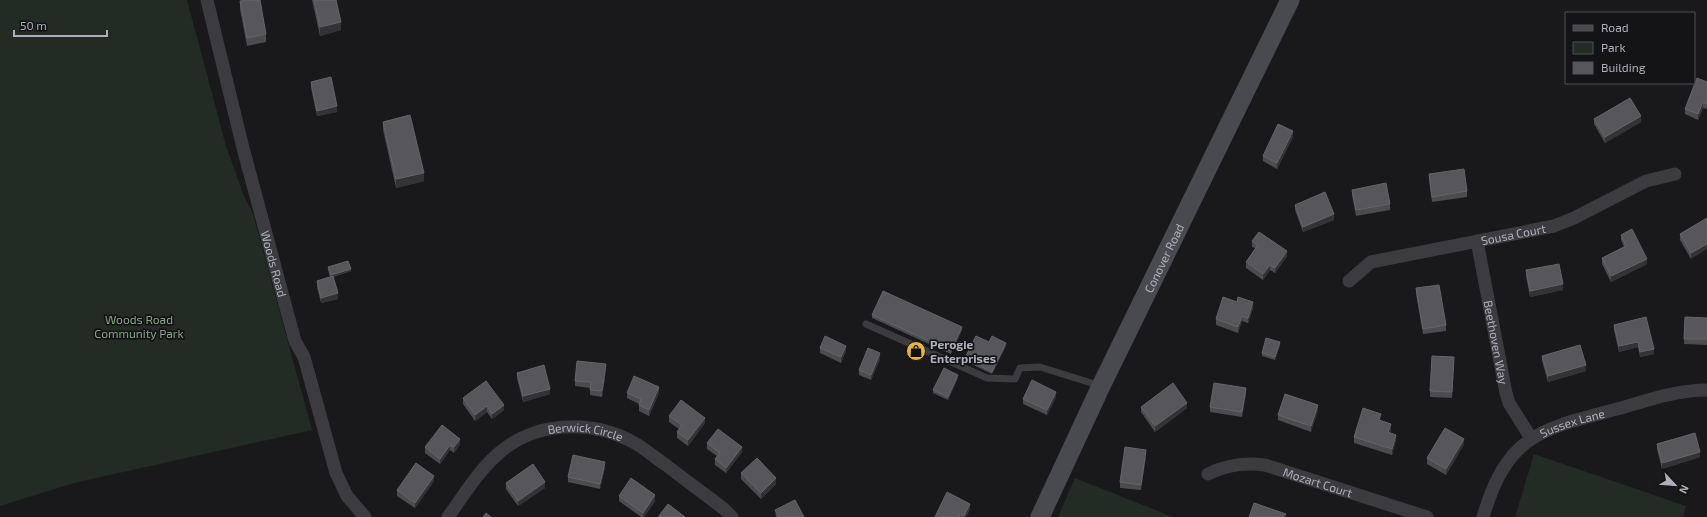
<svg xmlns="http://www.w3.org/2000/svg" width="1707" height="517" viewBox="0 0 1707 517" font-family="'Exo 2',sans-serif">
	<rect width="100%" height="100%" fill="#19191b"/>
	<g fill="#232b25">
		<polygon points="0,0 187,0 226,146 244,196 253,214 312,430 74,483 0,506"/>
		<polygon points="1534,454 1686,506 1683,517 1515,517"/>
		<polygon points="1075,478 1173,517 1058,517"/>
	</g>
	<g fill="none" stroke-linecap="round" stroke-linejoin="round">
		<polyline stroke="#3b3b40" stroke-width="7" points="866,324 987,378 1015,379 1020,368 1040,367 1101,386"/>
		<g stroke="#3b3b40" stroke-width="13">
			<path id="s1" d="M 207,0 L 243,148 L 295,341 L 304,357 L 336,473 L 347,496 L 365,517"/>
			<path id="s2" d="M 1477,241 L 1506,393 L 1509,403 L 1531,438"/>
			<path id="s3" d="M 1349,281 L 1371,262 L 1554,226 L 1574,218 L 1646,181 L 1675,174"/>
			<path id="s4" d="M 1208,474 C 1226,465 1244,462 1265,465 L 1427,517"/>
			<path id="s5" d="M 448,517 C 464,495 478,471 499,453 C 535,422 589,419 631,441 C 643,447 654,457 666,465 C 685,480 705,494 724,509 L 732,517"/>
			<path id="s6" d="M 1483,517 C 1508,432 1543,429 1621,408 C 1649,400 1677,390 1707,390"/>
		</g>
		<path stroke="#494a50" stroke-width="19" id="s7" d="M 1040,517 L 1101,386 L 1290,0"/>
	</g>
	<g fill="#4b4c50">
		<polygon points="312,0 336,0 341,30 320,36"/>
		<polygon points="240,1 266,34 266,42 247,46 240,9"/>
		<polygon points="311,82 337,112 317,116 311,88"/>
		<polygon points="1707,82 1707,109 1703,108 1698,120 1685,114 1685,109"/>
		<polygon points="1594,119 1641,122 1605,143 1594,124"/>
		<polygon points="383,122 424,181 396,188 383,130"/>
		<polygon points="1293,137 1277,169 1263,161 1263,156"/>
		<polygon points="1429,174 1467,191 1467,197 1432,202 1429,180"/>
		<polygon points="1352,190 1390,204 1390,210 1356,216 1352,195"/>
		<polygon points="1295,205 1334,220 1303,232 1295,210"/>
		<polygon points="1707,218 1691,259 1680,240 1680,234"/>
		<polygon points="1621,235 1647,264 1611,282 1602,264 1602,258 1624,247 1621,240"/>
		<polygon points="1252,241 1287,256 1275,273 1270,270 1263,280 1246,268 1246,262 1255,248 1252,247"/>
		<polygon points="328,267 351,271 333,277 338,299 321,303 317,287 317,281 330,277 328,270"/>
		<polygon points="1526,270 1563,290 1530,297 1526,276"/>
		<polygon points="1416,288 1446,325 1446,331 1423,334 1416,294"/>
		<polygon points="1253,308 1248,323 1242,321 1238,333 1216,325 1216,319"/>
		<polygon points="872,315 962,330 951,354 872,318"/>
		<polygon points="1685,317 1707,318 1707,345 1684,344"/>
		<polygon points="1614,325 1654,354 1640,357 1638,347 1619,352 1614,330"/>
		<polygon points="989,342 1006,346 992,374 965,361 965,358"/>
		<polygon points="1280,345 1275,360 1262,356 1262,353"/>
		<polygon points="820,348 846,351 841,363 820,353"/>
		<polygon points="1542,356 1586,371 1548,382 1542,361"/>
		<polygon points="880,359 871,380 859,375 859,370"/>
		<polygon points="1454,363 1452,398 1430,397 1430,391"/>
		<polygon points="606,370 602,397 590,395 590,388 575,386 575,381"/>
		<polygon points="517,373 550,394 523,402 517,378"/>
		<polygon points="958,378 948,400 933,393 933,390"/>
		<polygon points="627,393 659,393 649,416 639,411 639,404 627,398"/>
		<polygon points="1246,394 1242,417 1210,412 1210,407"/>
		<polygon points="1056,397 1047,415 1023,404 1023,399"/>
		<polygon points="463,398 504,410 492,419 487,412 475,421 463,404"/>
		<polygon points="1141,407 1187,408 1155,432 1141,412"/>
		<polygon points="1318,410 1311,432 1278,420 1278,415"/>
		<polygon points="669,416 705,423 688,446 677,438 677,432 679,429 669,422"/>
		<polygon points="1381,419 1380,421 1391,429 1390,433 1396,440 1392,455 1354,443 1354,437"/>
		<polygon points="707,443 742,452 726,473 715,465 715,459 717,456 707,449"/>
		<polygon points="460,444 454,453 450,450 440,464 425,453 425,447"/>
		<polygon points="1464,444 1446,475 1427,464 1427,458"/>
		<polygon points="1657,444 1700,457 1662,469 1657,449"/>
		<polygon points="1146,456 1141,490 1120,488 1120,482"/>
		<polygon points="605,467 600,489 568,482 568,477"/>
		<polygon points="741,473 776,484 761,499 741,479"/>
		<polygon points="434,481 415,508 397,496 397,490"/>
		<polygon points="506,483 545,488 518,506 506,489"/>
		<polygon points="619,496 655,501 644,517 641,517 619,501"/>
		<polygon points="970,509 966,517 935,517"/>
		<polygon points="775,510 804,517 776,517"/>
	</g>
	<g fill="#333336">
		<polygon points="341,22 341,30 320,36 320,27"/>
		<polygon points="1703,102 1703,108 1698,120 1698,114"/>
		<polygon points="337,106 337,112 317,116 317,111"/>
		<polygon points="1641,116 1641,122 1605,143 1605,137"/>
		<polygon points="1293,131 1293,137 1277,169 1277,163"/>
		<polygon points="424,173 424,181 396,188 396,179"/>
		<polygon points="1334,214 1334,220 1303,232 1303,227"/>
		<polygon points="1707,244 1707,249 1691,259 1691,253"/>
		<polygon points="1287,251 1287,256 1275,273 1275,268"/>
		<polygon points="1647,259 1647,264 1611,282 1611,276"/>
		<polygon points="1270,265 1270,270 1263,280 1263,274"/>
		<polygon points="351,269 351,271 331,277 331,275"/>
		<polygon points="1563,284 1563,290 1530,297 1530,291"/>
		<polygon points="338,293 338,299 321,303 321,298"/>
		<polygon points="1253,302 1253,308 1248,323 1248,318"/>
		<polygon points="1242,316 1242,321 1238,333 1238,327"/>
		<polygon points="962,327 962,330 951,354 951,351"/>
		<polygon points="1280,342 1280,345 1275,360 1275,357"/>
		<polygon points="1638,342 1638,347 1619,352 1619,346"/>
		<polygon points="1006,343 1006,346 992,374 992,372"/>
		<polygon points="846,346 846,351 841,363 841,357"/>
		<polygon points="1654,349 1654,354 1640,357 1640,352"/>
		<polygon points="880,353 880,359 871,380 871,375"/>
		<polygon points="606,364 606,370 602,397 602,391"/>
		<polygon points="1586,365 1586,371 1548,382 1548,376"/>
		<polygon points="958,375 958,378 948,400 948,397"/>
		<polygon points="659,387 659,393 649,416 649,410"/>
		<polygon points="1246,388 1246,394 1242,417 1242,412"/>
		<polygon points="550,389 550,394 523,402 523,396"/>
		<polygon points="1056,392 1056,397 1047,415 1047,410"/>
		<polygon points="1187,403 1187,408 1155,432 1155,426"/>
		<polygon points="504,405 504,410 492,419 492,414"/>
		<polygon points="1318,405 1318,410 1311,432 1311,426"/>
		<polygon points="487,406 487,412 475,421 475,415"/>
		<polygon points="705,418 705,423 688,446 688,440"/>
		<polygon points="1391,424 1391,429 1388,438 1388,432"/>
		<polygon points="1396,435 1396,440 1392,455 1392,449"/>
		<polygon points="460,439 460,444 454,453 454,447"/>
		<polygon points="1464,439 1464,444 1446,475 1446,469"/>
		<polygon points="450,445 450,450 440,464 440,459"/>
		<polygon points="742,447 742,452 726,473 726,468"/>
		<polygon points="1146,450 1146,456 1141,490 1141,485"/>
		<polygon points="1700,452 1700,457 1662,469 1662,463"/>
		<polygon points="605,462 605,467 600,489 600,484"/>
		<polygon points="434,476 434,481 415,508 415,503"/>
		<polygon points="776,478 776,484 761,499 761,493"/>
		<polygon points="545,482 545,488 518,506 518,501"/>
		<polygon points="655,495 655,501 644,517 643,517 643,513"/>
		<polygon points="970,504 970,509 966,517 964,517"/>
	</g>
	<g fill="#56565b" stroke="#64646a">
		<polygon points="247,0 260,0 266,34 247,38 240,1"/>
		<polygon points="314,0 336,0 341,22 320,27"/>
		<polygon points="331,77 337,106 317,111 311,82"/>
		<polygon points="1697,78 1707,82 1707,104 1703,102 1698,114 1685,109"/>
		<polygon points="1630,98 1641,116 1605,137 1594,119"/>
		<polygon points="410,115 424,173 396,179 383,122"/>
		<polygon points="1278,124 1293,131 1277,163 1263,156"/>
		<polygon points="1464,169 1467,191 1432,197 1429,174"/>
		<polygon points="1386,183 1390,204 1356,210 1352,190"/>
		<polygon points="1325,192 1334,214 1303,227 1295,205"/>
		<polygon points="1707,218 1707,244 1691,253 1680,234"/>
		<polygon points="1632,229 1647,259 1611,276 1602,258 1626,246 1621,235"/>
		<polygon points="1259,232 1287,251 1275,268 1270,265 1263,274 1246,262 1258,245 1252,241"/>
		<polygon points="348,261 351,269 331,275 328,267"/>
		<polygon points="1559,264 1563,284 1530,291 1526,270"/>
		<polygon points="333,276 338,293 321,298 317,281"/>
		<polygon points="1439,285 1446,325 1423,329 1416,288"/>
		<polygon points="883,291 962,327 951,351 872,315"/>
		<polygon points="1223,297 1237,302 1238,297 1253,302 1248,318 1242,316 1238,327 1216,319"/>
		<polygon points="1646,317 1654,349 1640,352 1638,342 1619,346 1614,325"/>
		<polygon points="1685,317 1707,318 1707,339 1684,339"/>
		<polygon points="825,336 846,346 841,357 820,348"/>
		<polygon points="976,336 989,342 992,336 1006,343 992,372 965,358"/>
		<polygon points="1266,338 1280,342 1275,357 1262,353"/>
		<polygon points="1580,345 1586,365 1548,376 1542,356"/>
		<polygon points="868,348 880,353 871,375 859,370"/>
		<polygon points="1432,356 1454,357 1452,392 1430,391"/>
		<polygon points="577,361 606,364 602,391 590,390 591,382 575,381"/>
		<polygon points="544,365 550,389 523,396 517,373"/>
		<polygon points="944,368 958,375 948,397 933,390"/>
		<polygon points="634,376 659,387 649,410 639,405 641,399 627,393"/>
		<polygon points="1032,380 1056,392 1047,410 1023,399"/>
		<polygon points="486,381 504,405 492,414 487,406 475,415 463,398"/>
		<polygon points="1173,383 1187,403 1155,426 1141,407"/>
		<polygon points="1214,383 1246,388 1242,412 1210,407"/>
		<polygon points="1285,394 1318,405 1311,426 1278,415"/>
		<polygon points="681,400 705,418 688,440 677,432 682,425 669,416"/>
		<polygon points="1363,408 1381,414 1379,420 1391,424 1388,432 1396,435 1392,449 1354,437"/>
		<polygon points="442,425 460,439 454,447 450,445 440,459 425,447"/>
		<polygon points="1445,428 1464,439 1446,469 1427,458"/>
		<polygon points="718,429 742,447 726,468 715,459 720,453 707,443"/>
		<polygon points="1695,433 1700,452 1662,463 1657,444"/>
		<polygon points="1125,447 1146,450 1141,485 1120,482"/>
		<polygon points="573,455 605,462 600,484 568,477"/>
		<polygon points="757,458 776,478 761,493 741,473"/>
		<polygon points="416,463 434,476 415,503 397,490"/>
		<polygon points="533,464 545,482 518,501 506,483"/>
		<polygon points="631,478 655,495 643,513 619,496"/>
		<polygon points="947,492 970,504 964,516 960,514 959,517 935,517"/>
		<polygon points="795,500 804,517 779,517 775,510"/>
		<polygon points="1254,503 1286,514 1284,517 1249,517"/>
		<polygon points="668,504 685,517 658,517"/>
		<polygon points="486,513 491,517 483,517"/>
	</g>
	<defs>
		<symbol id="shop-disc" viewBox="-11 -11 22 22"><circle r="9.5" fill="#e8b645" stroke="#141416"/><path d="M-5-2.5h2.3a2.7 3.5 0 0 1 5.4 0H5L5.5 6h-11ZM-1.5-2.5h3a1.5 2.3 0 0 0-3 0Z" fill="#111"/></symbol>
	</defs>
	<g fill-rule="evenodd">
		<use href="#shop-disc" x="905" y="340" width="22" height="22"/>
	</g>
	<g text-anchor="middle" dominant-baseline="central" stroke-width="3.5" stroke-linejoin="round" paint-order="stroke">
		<g font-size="12" fill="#adb0ba" stroke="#141416">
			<text stroke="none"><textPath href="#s3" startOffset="174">Sousa Court</textPath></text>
			<text stroke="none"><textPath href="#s7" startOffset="287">Conover Road</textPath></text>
			<text stroke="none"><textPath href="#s1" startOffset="272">Woods Road</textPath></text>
			<text stroke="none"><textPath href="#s2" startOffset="103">Beethoven Way</textPath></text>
			<text stroke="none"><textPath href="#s6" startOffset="138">Sussex Lane</textPath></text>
			<text stroke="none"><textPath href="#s5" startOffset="175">Berwick Circle</textPath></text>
			<text stroke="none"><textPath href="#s4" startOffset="114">Mozart Court</textPath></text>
		</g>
		<g font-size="12" fill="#85a488" stroke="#141416">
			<text x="139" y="319">Woods Road<tspan x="139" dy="14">Community Park</tspan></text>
		</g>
		<g font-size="12" font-weight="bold" fill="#adb0ba" stroke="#141416" text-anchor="start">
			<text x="930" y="344">Perogie<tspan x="930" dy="14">Enterprises</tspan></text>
		</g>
	</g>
	<rect x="1565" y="12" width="130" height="72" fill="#141416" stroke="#515258"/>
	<rect x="1573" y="25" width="20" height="6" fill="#494a50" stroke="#515258"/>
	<text x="1601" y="32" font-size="12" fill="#adb0ba">Road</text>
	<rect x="1573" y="42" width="20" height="12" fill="#232b25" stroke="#515258"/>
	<text x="1601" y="52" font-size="12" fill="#adb0ba">Park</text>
	<rect x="1573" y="62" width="20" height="12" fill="#56565b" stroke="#515258"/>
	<text x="1601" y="72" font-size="12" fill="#adb0ba">Building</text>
	<g transform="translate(1675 485) rotate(116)" stroke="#141416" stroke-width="3" paint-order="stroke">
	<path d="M0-3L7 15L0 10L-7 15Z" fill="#adb0ba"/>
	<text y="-6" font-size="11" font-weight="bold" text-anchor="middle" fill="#adb0ba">N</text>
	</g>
	<path d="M14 30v6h93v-6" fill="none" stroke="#adb0ba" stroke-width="2"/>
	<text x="20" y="30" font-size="12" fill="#adb0ba" stroke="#141416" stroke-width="3" paint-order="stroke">50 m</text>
</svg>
